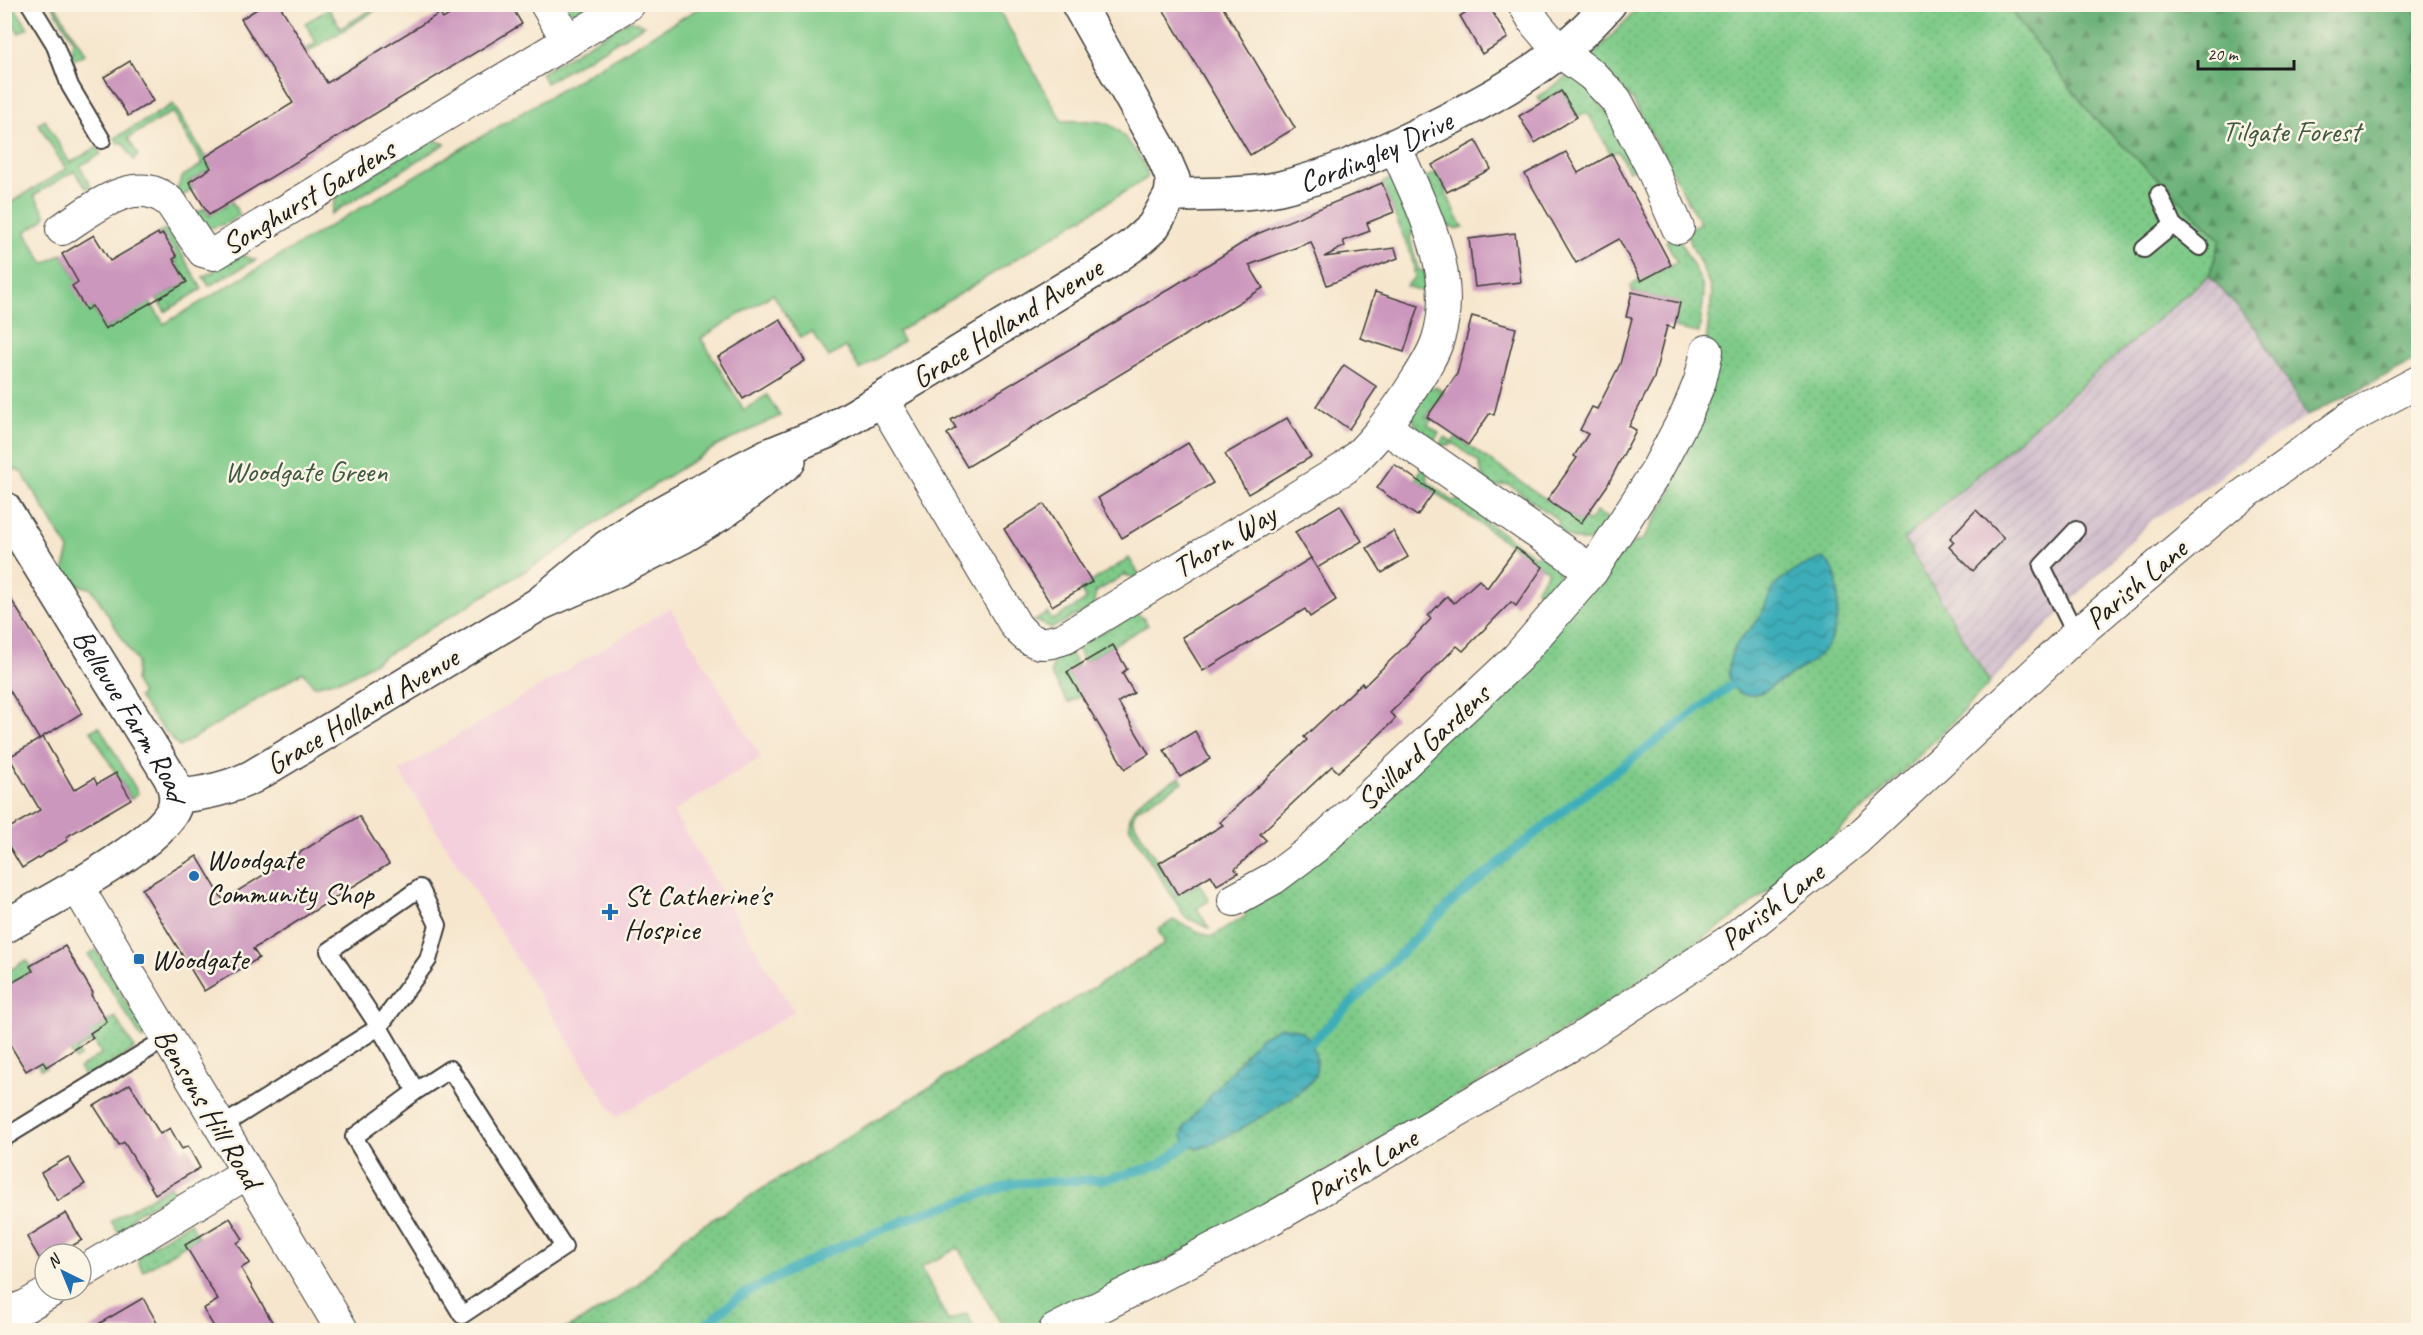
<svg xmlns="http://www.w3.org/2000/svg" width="2423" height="1335" viewBox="0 0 2423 1335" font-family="Caveat,sans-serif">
	<defs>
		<pattern id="industrial-furrows" width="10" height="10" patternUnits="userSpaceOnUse" patternTransform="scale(1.5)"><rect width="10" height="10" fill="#d0bdcc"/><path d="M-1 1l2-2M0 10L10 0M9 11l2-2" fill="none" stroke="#b2a2af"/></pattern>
		<pattern id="grass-dots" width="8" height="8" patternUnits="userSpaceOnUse" patternTransform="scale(1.5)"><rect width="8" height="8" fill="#7eca88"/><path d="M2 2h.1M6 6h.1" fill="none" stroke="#6cad75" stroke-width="1.8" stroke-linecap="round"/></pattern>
		<pattern id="forest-firs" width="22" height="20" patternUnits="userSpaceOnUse" patternTransform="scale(1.5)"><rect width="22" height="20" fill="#66ae74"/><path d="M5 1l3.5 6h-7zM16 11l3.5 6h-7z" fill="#538d5e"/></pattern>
		<pattern id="water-waves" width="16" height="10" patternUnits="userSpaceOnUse" patternTransform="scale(1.5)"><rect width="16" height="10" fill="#3eaeb9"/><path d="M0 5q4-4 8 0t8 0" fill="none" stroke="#338d96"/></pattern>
	</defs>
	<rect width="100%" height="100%" fill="#fcf5e5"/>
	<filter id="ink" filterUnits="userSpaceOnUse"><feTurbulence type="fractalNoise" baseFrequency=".0167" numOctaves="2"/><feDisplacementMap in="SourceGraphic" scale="12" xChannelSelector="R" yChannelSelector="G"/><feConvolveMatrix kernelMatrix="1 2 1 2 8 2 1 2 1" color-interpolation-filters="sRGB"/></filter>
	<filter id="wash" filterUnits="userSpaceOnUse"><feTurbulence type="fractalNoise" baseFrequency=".008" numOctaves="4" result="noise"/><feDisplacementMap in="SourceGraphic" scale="24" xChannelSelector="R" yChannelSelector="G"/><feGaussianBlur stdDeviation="1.35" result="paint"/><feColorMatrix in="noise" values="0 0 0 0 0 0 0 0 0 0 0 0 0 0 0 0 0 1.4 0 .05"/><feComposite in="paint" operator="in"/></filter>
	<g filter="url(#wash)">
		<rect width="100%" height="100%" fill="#f6e6ce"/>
		<polygon fill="#f4cfdc" points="670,608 761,757 673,812 794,1012 616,1117 399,771"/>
		<polygon fill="url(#industrial-furrows)" points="2209,275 2258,331 2307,416 2242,459 2211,484 2153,519 1990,683 1904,539"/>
		<g fill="url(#grass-dots)" stroke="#4d7352" stroke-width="1.5">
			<path d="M 590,4 L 611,5 C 592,11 576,21 561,5 Z"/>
			<polygon points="52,5 55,5 85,54 74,59 71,55 73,40"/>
			<polygon points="379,5 381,7 308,52 306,49 316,42 305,23 329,9 341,28"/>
			<path d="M 1641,5 L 2006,5 L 2094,118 L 2221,240 L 2209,275 L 1904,539 L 1990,683 C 1912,766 1829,846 1737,915 C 1712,933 1686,949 1660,967 C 1553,1040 1442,1106 1328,1170 C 1231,1224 1136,1279 1036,1328 L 1029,1330 L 1005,1329 L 993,1311 L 958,1248 L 921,1267 L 948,1321 L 967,1313 L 975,1330 L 564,1330 L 604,1308 L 637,1285 L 685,1236 L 1165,944 L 1158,930 L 1173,920 L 1211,937 L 1246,916 L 1243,908 L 1623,546 L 1643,540 L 1672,491 L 1667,477 L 1706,342 L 1712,294 L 1706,276 L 1685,231 L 1700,223 L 1633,101 L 1590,58 Z"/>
			<polygon points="629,20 645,25 546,83 541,73"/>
			<polygon points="1570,74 1586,87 1621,130 1615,132 1621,145 1626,142 1639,166 1629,171 1618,151 1611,154 1589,115 1584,113 1577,117 1561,91 1541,103 1538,97"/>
			<polygon points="431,139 445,144 331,214 336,196"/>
			<path d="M 1437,172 C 1443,184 1457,221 1464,227 L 1455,229 L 1442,224 L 1422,179 Z"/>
			<polygon points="1392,178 1416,224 1410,238 1418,269 1430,276 1430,286 1422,292 1406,286 1415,277 1412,258 1382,183"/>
			<polygon points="167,228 202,289 165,312 157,299 187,282 173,259 163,234 159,236 158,233"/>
			<polygon points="1677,235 1701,281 1704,296 1699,333 1674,328 1679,303 1632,292 1631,285 1677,262 1666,241"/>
			<polygon points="241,255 256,260 209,286 203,277"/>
			<path d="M 1436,387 L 1444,392 L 1427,417 L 1431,419 L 1428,425 L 1439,433 L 1433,442 C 1406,422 1410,415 1426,388 Z"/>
			<path d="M 1445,437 L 1452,442 L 1456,437 L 1581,523 L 1584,518 L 1589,522 L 1596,511 L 1611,521 C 1592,543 1587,548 1560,532 L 1558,520 L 1508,484 L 1495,487 L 1483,478 L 1479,463 L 1455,444 L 1439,446 Z"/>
			<path d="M 1423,467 L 1426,468 L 1428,482 L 1453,501 L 1468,498 L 1481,508 L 1485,521 L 1535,556 L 1547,554 C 1563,569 1563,583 1551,601 L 1536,590 L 1548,571 L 1415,479 Z"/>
			<polygon points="1129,558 1142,579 1124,575 1096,592 1093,607 1052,628 1034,621 1048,613 1051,619 1055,619 1086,600 1080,589"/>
			<polygon points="1136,613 1143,618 1148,625 1084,662 1076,647"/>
			<polygon points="1069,651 1078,666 1068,672 1082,696 1068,703 1051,674 1053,660"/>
			<path d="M 1180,777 L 1183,782 L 1137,809 L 1133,816 L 1135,824 L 1177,895 L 1199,883 L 1209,901 L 1197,908 L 1209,928 L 1185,917 L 1130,828 C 1124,801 1160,789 1180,777 Z"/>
			<polygon points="96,950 128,1006 149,1035 142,1039 88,954"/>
			<polygon points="26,960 33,971 5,988 46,1067 41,1069 5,1006 5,973"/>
			<polygon points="115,1017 135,1049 86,1079 79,1068 101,1054 94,1041 77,1050 81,1056 75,1060 51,1021 77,1040"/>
			<polygon points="170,1186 178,1200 171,1204 158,1201 133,1215 129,1229 120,1236 111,1221"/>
			<polygon points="190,1222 198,1237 143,1271 138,1263 138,1254"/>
		</g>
		<polygon fill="url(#forest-firs)" stroke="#416548" stroke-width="1.5" points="2006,5 2418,5 2418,359 2307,416 2258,331 2209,275 2221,240 2094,118"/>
		<g fill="#7eca88" stroke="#4d7352" stroke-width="1.5">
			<polygon points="13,5 28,28 19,33 10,19 5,22 5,10"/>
			<path d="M 704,5 L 996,5 L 1062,121 C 1102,121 1112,116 1136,152 C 1141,160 1148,168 1147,178 L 898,332 L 903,341 L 860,370 L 846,347 L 829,357 L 812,332 L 801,338 L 773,294 L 701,338 L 744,410 L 767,395 L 780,416 L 717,446 L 689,463 L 618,508 L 558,551 L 350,677 L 314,686 L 303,672 L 179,747 L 153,717 L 138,697 L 142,694 L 135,682 L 137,662 L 92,589 L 69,582 L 63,572 L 69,550 L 23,474 L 18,470 L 7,468 L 5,465 L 5,206 L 66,169 L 38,124 L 45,120 L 70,163 L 97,147 L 101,154 L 80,166 L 91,187 L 87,189 L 74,171 L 34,195 L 46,215 L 42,221 L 25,232 L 44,264 L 62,254 L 105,329 L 150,302 L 164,324 Z"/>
			<path d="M 173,104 L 240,215 C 227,225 215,229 200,228 L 191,216 L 205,208 L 209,216 L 227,205 L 207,171 L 189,182 L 193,189 L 178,199 L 176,191 L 183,176 L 203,164 L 172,112 L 128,138 L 138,155 L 134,160 L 122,142 L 118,144 L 115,138 Z"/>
			<polygon points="99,726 136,789 138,793 131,799 91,731"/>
		</g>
		<g fill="url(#water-waves)" stroke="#2d656a" stroke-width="1.5">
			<path d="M 1823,558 C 1836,567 1837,578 1838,594 C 1839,647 1823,656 1780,682 C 1771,687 1757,697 1746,695 C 1722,690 1726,658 1738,642 C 1744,634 1753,627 1759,618 C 1766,608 1767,595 1776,585 C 1788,572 1806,564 1823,558 Z"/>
			<path d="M 1280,1027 C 1295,1027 1309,1032 1313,1047 C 1316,1057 1319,1069 1313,1079 C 1304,1094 1216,1145 1198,1149 L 1188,1144 L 1182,1137 L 1184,1127 L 1259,1038 Z"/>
		</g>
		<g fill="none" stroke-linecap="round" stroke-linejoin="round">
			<g stroke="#3eaeb9" stroke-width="9">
				<polyline points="1312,1042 1456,898 1573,803 1731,685"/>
				<polyline points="699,1330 740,1296 827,1252 918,1215 1016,1183 1108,1179 1159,1165 1188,1144"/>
			</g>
		</g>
		<g id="blocks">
			<g fill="#cc97bd">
				<polygon points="265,4 279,4 327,83 440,13 443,19 466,4 510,4 522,24 209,215 189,182 211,168 205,157 293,103 241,19"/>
				<polygon points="1160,4 1221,4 1295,128 1250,155"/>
				<polygon points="1479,4 1488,4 1508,38 1482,54 1460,16"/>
				<polygon points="130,61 153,101 128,116 104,77"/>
				<polygon points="1561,91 1577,117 1535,143 1519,116"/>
				<polygon points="1476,141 1491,169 1447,192 1432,165"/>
				<polygon points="1566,152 1578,173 1612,154 1671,265 1641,281 1619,239 1576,263 1525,174"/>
				<polygon points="1382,183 1394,212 1367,223 1370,231 1343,241 1345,246 1324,257 1395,248 1398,258 1327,285 1311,242 1249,265 1263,288 967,467 947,434 956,428 951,420 1137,309 1257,234"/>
				<polygon points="158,233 159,236 163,234 177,257 173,259 187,282 105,329 92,306 86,310 72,286 78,282 62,254 94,235 110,261"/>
				<polygon points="1515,233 1521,282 1475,287 1469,239"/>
				<polygon points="1375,292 1419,306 1404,352 1360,338"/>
				<polygon points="1632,292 1680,303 1674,328 1667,326 1654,378 1629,426 1636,430 1607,486 1581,523 1547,500 1577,458 1574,456 1588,434 1580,430 1592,407 1597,409 1620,364 1632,318 1626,317"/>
				<polygon points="1472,316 1516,328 1494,415 1490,413 1468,445 1427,417 1457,374"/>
				<polygon points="780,319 805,361 743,399 718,357"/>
				<polygon points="1344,365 1377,387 1349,429 1316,406"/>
				<polygon points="1287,418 1311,457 1248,494 1225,454"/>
				<polygon points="1188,443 1213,483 1122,538 1098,498"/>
				<polygon points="1394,464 1434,492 1417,516 1377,488"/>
				<polygon points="1044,504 1092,582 1052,606 1004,529"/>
				<polygon points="1340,505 1362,541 1317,568 1295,532"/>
				<polygon points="1976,510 2004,538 1973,571 1949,547 1954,542 1950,538"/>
				<polygon points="1393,531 1408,557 1382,573 1367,548"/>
				<polygon points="1516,548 1543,567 1516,606 1511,602 1463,651 1457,646 1390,713 1396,718 1377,737 1338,772 1332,766 1260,834 1266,840 1235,869 1238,873 1217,885 1211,875 1178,895 1159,863 1223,825 1220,822 1307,740 1304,737 1362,683 1364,686 1400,651 1431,619 1428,616 1447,596 1454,603 1479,580 1487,588"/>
				<polygon points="1311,558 1336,600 1310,617 1305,609 1203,671 1182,637"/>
				<polygon points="4,588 82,713 39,739 4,681"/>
				<polygon points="1113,645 1127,669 1122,673 1134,693 1118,702 1149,754 1125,769 1067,672"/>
				<polygon points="1195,731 1210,759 1180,777 1164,750"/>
				<polygon points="43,737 74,790 94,778 97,784 116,773 131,799 66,837 68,840 22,868 4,838 4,831 40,810 9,757"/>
				<polygon points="359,816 389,864 253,949 259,958 204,991 142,889 197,856 223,900"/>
				<polygon points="65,946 93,993 91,995 107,1022 90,1033 93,1038 46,1067 43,1061 26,1071 4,1035 4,987 33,971 30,966"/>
				<polygon points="130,1084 160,1134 170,1128 182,1149 188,1146 200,1168 155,1194 124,1142 119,1145 94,1106"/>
				<polygon points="68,1157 85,1184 58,1201 41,1173"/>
				<polygon points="66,1213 82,1240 59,1254 45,1254 45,1262 42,1263 27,1237"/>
				<polygon points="230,1218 243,1239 237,1243 250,1263 241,1268 277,1330 216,1330 203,1309 218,1300 185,1245"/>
				<polygon points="143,1298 157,1323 144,1330 88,1330"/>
			</g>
		</g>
	</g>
	<g filter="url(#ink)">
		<use href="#blocks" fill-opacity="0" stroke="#3d3a37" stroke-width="1.5"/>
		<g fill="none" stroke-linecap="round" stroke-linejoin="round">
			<defs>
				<g id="lane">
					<polyline points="30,4 54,43 70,86 102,140"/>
					<polyline points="2159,194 2173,225 2200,247"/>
					<polyline points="2144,249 2173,225"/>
					<polyline points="2076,530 2042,566 2076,635"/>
					<polyline points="220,1127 379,1027 428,960 438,925 420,888 329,951 379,1027 416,1091 450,1069 564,1247 462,1315 354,1137 416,1091"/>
					<polyline points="4,1138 167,1038"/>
				</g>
				<g id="street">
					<polyline points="546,4 568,41"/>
					<polyline points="1524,4 1536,24 1559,51 1592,75 1616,100 1651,166 1678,228"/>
					<path d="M 62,229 C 93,209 136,171 171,203 L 203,251 L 214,254 L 629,4"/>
					<path d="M 882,400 L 1016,626 C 1033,646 1042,646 1065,638 L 1345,468 C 1371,445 1388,423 1407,395 C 1418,377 1432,359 1438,339 C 1459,273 1420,205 1395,146"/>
					<polyline points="1385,427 1592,571"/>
					<polyline points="76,885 342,1330"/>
					<polyline points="1234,900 1274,878 1314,848 1517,658 1592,571 1654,475 1687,413 1700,381 1707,351"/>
					<polyline points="81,1273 247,1173"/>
					<polyline points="4,1314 26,1306 53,1290"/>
					<polyline points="1055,1330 1271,1219 1569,1046 1734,938 1856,840 2076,635 2232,503 2350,418 2418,382"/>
				</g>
				<g id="secondary">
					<path id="s1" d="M 1171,195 C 1207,194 1244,196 1280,188 C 1326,177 1369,158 1411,138 C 1482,104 1558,65 1609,4"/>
					<path id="s2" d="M 4,508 L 170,777 C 175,787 178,797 174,808 C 160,845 42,905 4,927"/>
					<polyline points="539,604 607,547 643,523 728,476 767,456 826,432 854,416 1107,263 1134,244 1153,227 1171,195 1173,179 1160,149 1078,4"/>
					<path d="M 177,796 C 204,794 227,789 252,777 L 539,604 L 617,570 L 684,536 L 725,511 L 789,461"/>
				</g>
			</defs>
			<use href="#lane" stroke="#3d3a37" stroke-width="20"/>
			<use href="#street" stroke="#3d3a37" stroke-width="34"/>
			<use href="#secondary" stroke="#3d3a37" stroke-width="36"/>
			<use href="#lane" stroke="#fff" stroke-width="16"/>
			<use href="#street" stroke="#fff" stroke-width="32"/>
			<use href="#secondary" stroke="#fff" stroke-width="33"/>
		</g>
	</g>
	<g fill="#1f6fb2" stroke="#fcf5e5" stroke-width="2">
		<circle cx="194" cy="876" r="6"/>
		<path d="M607 903h6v6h6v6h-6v6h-6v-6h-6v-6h6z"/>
		<rect x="133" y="953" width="12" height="12" rx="3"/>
	</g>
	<g text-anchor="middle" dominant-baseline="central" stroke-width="5" stroke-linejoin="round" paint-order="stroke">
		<g font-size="30" fill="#3e5942" stroke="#fcf5e5">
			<text x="2291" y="131">Tilgate Forest</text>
			<text x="306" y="471">Woodgate Green</text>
		</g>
		<g font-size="30" fill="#1c1c1c" stroke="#fcf5e5">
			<text stroke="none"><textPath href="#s1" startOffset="212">Cordingley Drive</textPath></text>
			<text transform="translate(308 197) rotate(-31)">Songhurst Gardens</text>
			<text transform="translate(1007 323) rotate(-32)">Grace Holland Avenue</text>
			<text transform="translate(1224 541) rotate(-31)">Thorn Way</text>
			<text transform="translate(2136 584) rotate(-40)">Parish Lane</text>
			<text transform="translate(362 711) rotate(-31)">Grace Holland Avenue</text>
			<text stroke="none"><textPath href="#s2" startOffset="243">Bellevue Farm Road</textPath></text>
			<text transform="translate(1423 747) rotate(-43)">Saillard Gardens</text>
			<text transform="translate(1772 906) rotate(-38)">Parish Lane</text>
			<text transform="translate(208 1108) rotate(59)">Bensons Hill Road</text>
			<text transform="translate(1362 1166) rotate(-30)">Parish Lane</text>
		</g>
		<g font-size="30" fill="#1c1c1c" stroke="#fcf5e5" text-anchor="start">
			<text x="206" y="859">Woodgate<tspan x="206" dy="34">Community Shop</tspan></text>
			<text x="624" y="895">St Catherine's<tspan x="624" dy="34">Hospice</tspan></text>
			<text x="151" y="959">Woodgate</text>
		</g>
	</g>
	<rect width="2423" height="1335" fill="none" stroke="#fcf5e5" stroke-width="24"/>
	<g transform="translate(63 1272) rotate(317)"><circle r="28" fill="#fcf5e5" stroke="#a29e95" stroke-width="1.5"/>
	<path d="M0-4.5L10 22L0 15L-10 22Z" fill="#1f6fb2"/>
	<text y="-9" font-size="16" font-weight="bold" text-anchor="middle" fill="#1c1c1c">N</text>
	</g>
	<path d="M2198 60v9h96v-9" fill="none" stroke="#1c1c1c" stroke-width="3"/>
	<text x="2207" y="60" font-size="18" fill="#1c1c1c" stroke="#fcf5e5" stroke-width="4.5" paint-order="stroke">20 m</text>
</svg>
